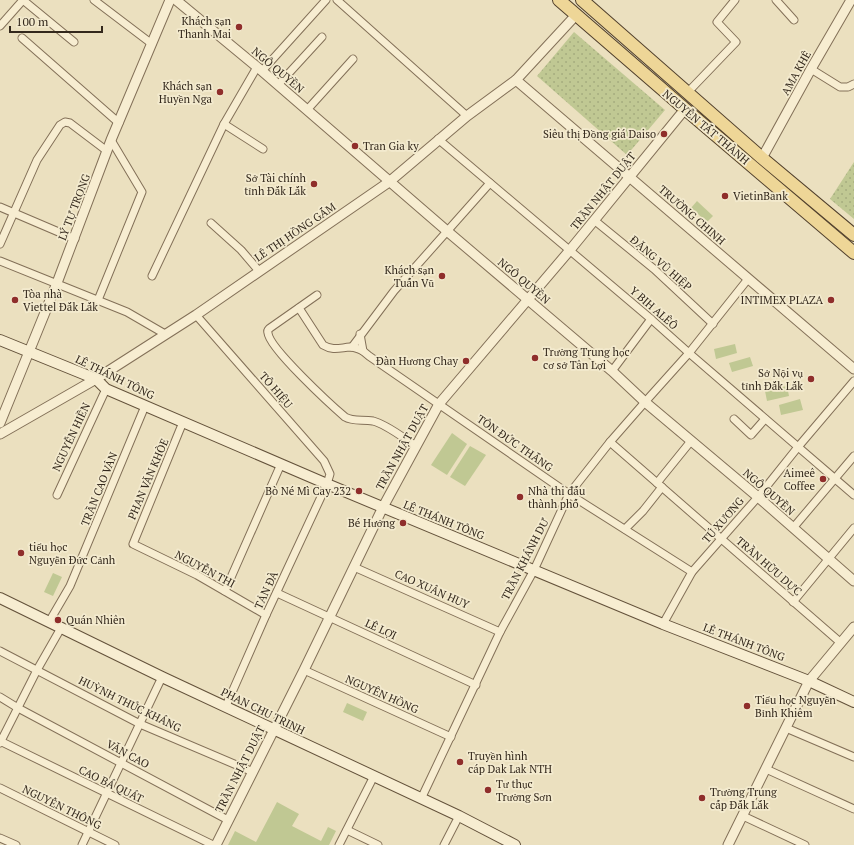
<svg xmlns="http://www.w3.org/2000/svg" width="854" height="845" viewBox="0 0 854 845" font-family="'PT Serif',serif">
	<defs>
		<pattern id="grass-dots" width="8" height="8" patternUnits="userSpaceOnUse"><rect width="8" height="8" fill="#c0c893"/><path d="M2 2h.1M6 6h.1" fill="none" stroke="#a5ac7e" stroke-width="1.8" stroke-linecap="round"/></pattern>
	</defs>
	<rect width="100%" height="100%" fill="#ebe0bf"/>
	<g fill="url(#grass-dots)">
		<polygon points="574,32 665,110 627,155 537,76"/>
		<polygon points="854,162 854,219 830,199"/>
	</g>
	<g fill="#c0c893">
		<polygon points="697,201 713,216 707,222 691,208"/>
		<polygon points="735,344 737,353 716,359 714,349"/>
		<polygon points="750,357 753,366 732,372 729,363"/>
		<polygon points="787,386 789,396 767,401 765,391"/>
		<polygon points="800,399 803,410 781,415 779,405"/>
		<polygon points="452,433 467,444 447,475 431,465"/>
		<polygon points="470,446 486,455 465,486 450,477"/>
		<polygon points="53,573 62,577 53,596 44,592"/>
		<polygon points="347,703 367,712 363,721 343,712"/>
		<polygon points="277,802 299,814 292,826 321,841 328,827 336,831 329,845 228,845 235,831 256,842"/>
	</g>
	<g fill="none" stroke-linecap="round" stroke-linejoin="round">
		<defs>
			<g id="minor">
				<polyline points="23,0 74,42"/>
				<polyline points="94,0 152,44"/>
				<polyline points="337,0 467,116"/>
				<polyline points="776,0 794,20"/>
				<polyline points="0,26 23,0"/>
				<polyline points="22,38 119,123"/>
				<polyline points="811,69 840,87 848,87 854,84"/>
				<polyline points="262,71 326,0"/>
				<polyline points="278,85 322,37"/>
				<polyline points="688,92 736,42 717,22 735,0"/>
				<polyline points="307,110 353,59"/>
				<polyline points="224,124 263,149"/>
				<polyline points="438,139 651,319 689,353 854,495"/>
				<polyline points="0,207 75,239"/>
				<polyline points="594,220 654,269 713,324"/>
				<polyline points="211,223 241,250 259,271"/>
				<polyline points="0,244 37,160 60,125 65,122 70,123 107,151"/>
				<polyline points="0,261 127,312 165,334"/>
				<polyline points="152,276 224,124 257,67"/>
				<path d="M 317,295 L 270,328 C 268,330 267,330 268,333 C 269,348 331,405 345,417 C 353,422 363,419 373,421 C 388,425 403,438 416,446"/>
				<polyline points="98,300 142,192 111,140"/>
				<path d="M 299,308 L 323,345 C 333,351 339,348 350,347 C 354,347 359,349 363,351"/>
				<polyline points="196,315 324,461 330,474 327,484 266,615 226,706"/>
				<polyline points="360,334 363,351 369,356 569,494 692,572"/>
				<polyline points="352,347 394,291 490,183"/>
				<polyline points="612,371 651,319"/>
				<polyline points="734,419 751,435 765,419"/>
				<polyline points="183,422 133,544 197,575 266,615"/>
				<polyline points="610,442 841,643"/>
				<polyline points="657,483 691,441"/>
				<polyline points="57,495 106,389"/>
				<polyline points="793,528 854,456"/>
				<polyline points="625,529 643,511 662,487"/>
				<polyline points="354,567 500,632"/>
				<polyline points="225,591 281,464"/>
				<polyline points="277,593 476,685"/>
				<polyline points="793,602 854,528"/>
				<polyline points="49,622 70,586 145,406"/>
				<polyline points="663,624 692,572 758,497 798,447 854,381"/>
				<polyline points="0,651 140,724 253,772"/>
				<polyline points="304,670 451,737"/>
				<polyline points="0,697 18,708 228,820"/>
				<polyline points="786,728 854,757"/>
				<polyline points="0,741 213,845"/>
				<polyline points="0,743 37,670 61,628"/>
				<polyline points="766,769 854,809"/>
				<polyline points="0,788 115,845"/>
				<polyline points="421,799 500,632 534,570 569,494 610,442 645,402 689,353 748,279"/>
				<polyline points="743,816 805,845"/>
				<polyline points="347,830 378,845"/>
				<polyline points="0,838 16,845"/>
				<polyline points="82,845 162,677"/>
				<polyline points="339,845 374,776"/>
				<polyline points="444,845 459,816"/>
			</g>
			<g id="tertiary">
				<polyline points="176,0 262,71 447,231 612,371 645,402 758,497 854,581"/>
				<polyline points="516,80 854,369"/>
				<polyline points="762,158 811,69 851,0"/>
				<polyline points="0,423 57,283 111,140 170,0"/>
				<polyline points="0,434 96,379 196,315 389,182 467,116 516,80 576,15"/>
				<polyline points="216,845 304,670 383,507 439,404 570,250 685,109"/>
				<polyline points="728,845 809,681 854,627"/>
			</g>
			<g id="secondary">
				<polyline points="0,340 96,379 106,389 327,484 663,624 809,681 854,702"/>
				<polyline points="0,598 162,677 459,816 515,845"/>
			</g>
			<g id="primary">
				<polyline points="559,0 685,109 854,253"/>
				<polyline points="582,0 762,158 854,235"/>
			</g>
		</defs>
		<use href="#minor" stroke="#837058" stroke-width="9"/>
		<use href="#tertiary" stroke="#837058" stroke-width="11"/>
		<use href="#secondary" stroke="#64523b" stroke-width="12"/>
		<use href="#primary" stroke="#503f2c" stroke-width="14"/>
		<use href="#minor" stroke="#f7edd1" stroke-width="7"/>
		<use href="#tertiary" stroke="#f7edd1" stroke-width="9"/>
		<use href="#secondary" stroke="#f7edd1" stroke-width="10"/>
		<use href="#primary" stroke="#eed697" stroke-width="12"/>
	</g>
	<g fill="#8f2e2b" stroke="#f3eace" stroke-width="1.5">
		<circle cx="239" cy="27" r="4"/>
		<circle cx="220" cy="92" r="4"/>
		<circle cx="664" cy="134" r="4"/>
		<circle cx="355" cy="146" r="4"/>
		<circle cx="314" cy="184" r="4"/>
		<circle cx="725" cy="196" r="4"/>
		<circle cx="442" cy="276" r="4"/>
		<circle cx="15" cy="300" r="4"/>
		<circle cx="831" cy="300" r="4"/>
		<circle cx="535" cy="358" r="4"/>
		<circle cx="466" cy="361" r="4"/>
		<circle cx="811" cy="379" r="4"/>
		<circle cx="823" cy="479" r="4"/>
		<circle cx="359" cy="491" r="4"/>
		<circle cx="520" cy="497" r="4"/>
		<circle cx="403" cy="523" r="4"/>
		<circle cx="21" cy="553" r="4"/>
		<circle cx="58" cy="620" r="4"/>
		<circle cx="747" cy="706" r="4"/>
		<circle cx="460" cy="762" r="4"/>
		<circle cx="488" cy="790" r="4"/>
		<circle cx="702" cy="798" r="4"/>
	</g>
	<g text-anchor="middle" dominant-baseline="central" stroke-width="3.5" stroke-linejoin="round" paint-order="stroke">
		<g font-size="11" fill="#33281c" stroke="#f3eace" text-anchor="end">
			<text x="231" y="21">Khách sạn<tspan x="231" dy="13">Thanh Mai</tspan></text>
			<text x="212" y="86">Khách sạn<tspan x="212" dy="13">Huyền Nga</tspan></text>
			<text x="656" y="134">Siêu thị Đồng giá Daiso</text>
			<text x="363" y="146" text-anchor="start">Tran Gia ky</text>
			<text x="306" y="178">Sở Tài chính<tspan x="306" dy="13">tỉnh Đắk Lắk</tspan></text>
			<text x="733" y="196" text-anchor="start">VietinBank</text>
			<text x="434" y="270">Khách sạn<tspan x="434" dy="13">Tuấn Vũ</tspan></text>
			<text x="23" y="294" text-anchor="start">Tòa nhà<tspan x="23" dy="13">Viettel Đắk Lắk</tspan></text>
			<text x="823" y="300">INTIMEX PLAZA</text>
			<text x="543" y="352" text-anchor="start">Trường Trung học<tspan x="543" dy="13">cơ sở Tân Lợi</tspan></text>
			<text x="458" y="361">Đàn Hương Chay</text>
			<text x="803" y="373">Sở Nội vụ<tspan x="803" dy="13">tỉnh Đắk Lắk</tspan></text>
			<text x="815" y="473">Aimeê<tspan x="815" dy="13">Coffee</tspan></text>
			<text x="351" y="491">Bò Né Mì Cay 232</text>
			<text x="528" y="491" text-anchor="start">Nhà thi đấu<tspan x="528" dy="13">thành phố</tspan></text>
			<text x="395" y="523">Bé Hướng</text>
			<text x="29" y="547" text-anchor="start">tiểu học<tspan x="29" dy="13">Nguyễn Đức Cảnh</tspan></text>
			<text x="66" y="620" text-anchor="start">Quán Nhiên</text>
			<text x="755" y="700" text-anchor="start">Tiểu học Nguyễn<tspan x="755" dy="13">Bỉnh Khiêm</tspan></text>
			<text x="468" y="756" text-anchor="start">Truyền hình<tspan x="468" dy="13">cáp Dak Lak NTH</tspan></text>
			<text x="496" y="784" text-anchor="start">Tư thục<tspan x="496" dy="13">Trường Sơn</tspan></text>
			<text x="710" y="792" text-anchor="start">Trường Trung<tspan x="710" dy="13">cấp Đắk Lắk</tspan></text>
		</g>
		<g font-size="11" fill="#33281c" stroke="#f3eace">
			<text transform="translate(278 70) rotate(40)">NGÔ QUYỀN</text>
			<text transform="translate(796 73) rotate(-61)">AMA KHÊ</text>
			<text transform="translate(706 127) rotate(40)">NGUYỄN TẤT THÀNH</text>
			<text transform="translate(603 191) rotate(-51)">TRẦN NHẬT DUẬT</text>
			<text transform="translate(74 207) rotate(-69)">LÝ TỰ TRỌNG</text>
			<text transform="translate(692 215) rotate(41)">TRƯỜNG CHINH</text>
			<text transform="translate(295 232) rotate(-34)">LÊ THỊ HỒNG GẤM</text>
			<text transform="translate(661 263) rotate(41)">ĐẶNG VŨ HIỆP</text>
			<text transform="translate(524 281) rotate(40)">NGÔ QUYỀN</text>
			<text transform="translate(654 308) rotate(41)">Y BIH ALÊÔ</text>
			<text transform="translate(115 377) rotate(26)">LÊ THÁNH TÔNG</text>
			<text transform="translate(276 390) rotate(49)">TÔ HIỆU</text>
			<text transform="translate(71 437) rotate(-65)">NGUYỄN HIỀN</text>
			<text transform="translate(515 443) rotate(35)">TÔN ĐỨC THẮNG</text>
			<text transform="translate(402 447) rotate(-61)">TRẦN NHẬT DUẬT</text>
			<text transform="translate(148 479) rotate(-67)">PHAN VĂN KHÒE</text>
			<text transform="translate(99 489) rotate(-68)">TRẦN CAO VÂN</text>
			<text transform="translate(769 492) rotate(41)">NGÔ QUYỀN</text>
			<text transform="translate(444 520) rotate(22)">LÊ THÁNH TÔNG</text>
			<text transform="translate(723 520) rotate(-49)">TÚ XƯƠNG</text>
			<text transform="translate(525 559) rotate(-63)">TRẦN KHÁNH DƯ</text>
			<text transform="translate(769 566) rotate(41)">TRẦN HỮU DỰC</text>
			<text transform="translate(205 569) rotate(28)">NGUYỄN THI</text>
			<text transform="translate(432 589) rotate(24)">CAO XUÂN HUY</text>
			<text transform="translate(266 590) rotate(-65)">TẢN ĐÀ</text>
			<text transform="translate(381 629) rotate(25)">LÊ LỢI</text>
			<text transform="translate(744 642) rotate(21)">LÊ THÁNH TÔNG</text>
			<text transform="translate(382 694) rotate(24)">NGUYÊN HỒNG</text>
			<text transform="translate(130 704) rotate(26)">HUỲNH THÚC KHÁNG</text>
			<text transform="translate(263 711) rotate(26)">PHAN CHU TRINH</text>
			<text transform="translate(128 754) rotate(28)">VĂN CAO</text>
			<text transform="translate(240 769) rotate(-63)">TRẦN NHẬT DUẬT</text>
			<text transform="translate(111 784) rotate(26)">CAO BÁ QUÁT</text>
			<text transform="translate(62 807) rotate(26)">NGUYỄN THÔNG</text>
		</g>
	</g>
	<path d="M10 26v6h92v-6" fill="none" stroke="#33281c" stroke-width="2"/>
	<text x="16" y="26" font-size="12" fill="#33281c" stroke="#f3eace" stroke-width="3" paint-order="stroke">100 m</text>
</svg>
